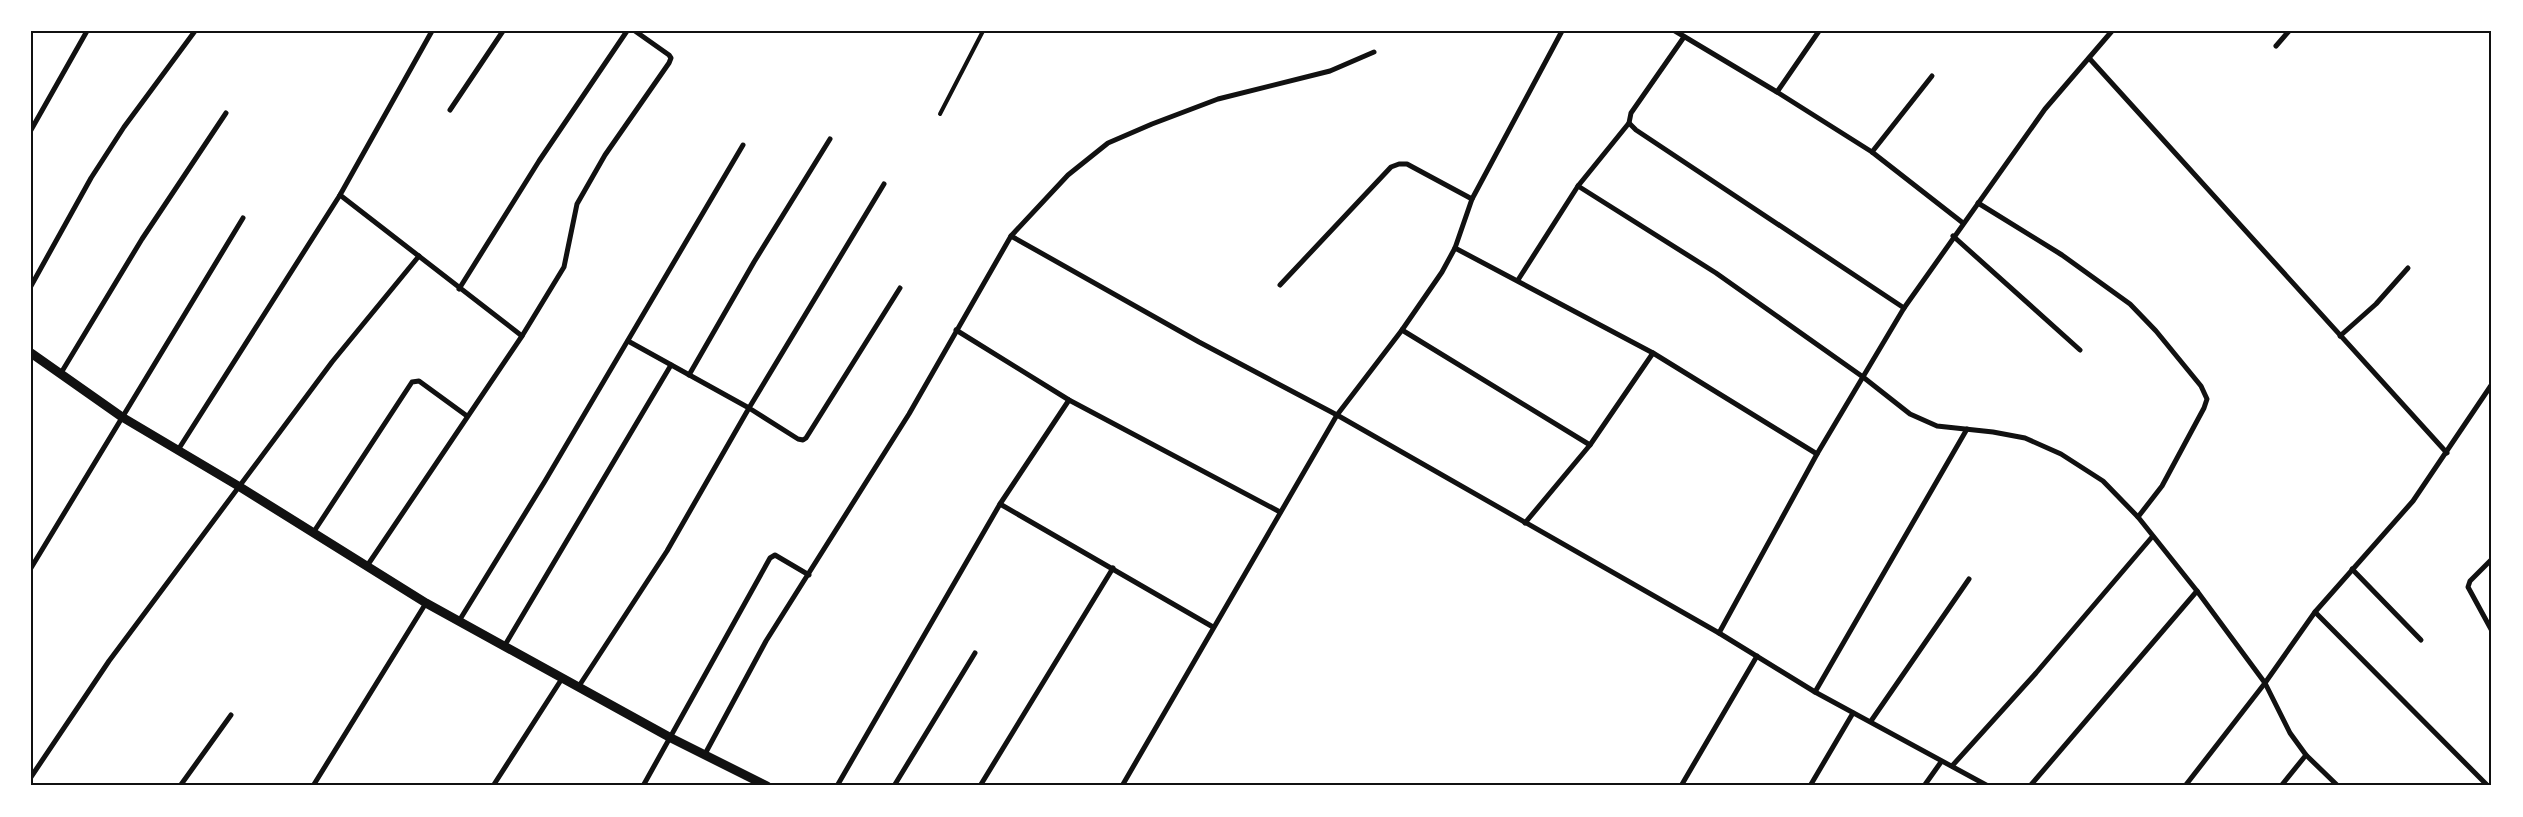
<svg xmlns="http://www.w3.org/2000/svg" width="2523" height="817" viewBox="0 0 2523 817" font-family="'Open Sans',sans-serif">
	<rect width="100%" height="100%" fill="#fff"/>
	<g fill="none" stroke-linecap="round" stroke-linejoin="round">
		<polyline stroke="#111" stroke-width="4" points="940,114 983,31"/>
		<g stroke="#111" stroke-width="5">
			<polyline points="1675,31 1777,92 1872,152 1963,223"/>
			<polyline points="2276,46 2289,31"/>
			<polyline points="2089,58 2447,453"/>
			<polyline points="1777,92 1819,31"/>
			<polyline points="450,110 503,31"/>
			<polyline points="1629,123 1636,130 1904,308"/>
			<polyline points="31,130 87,31"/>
			<polyline points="1872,152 1932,76"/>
			<polyline points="884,184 749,408 798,439 803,440 806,438 900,288"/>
			<polyline points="1578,186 1716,273 1863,377 1910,414 1937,426 1993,432 2025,438 2061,454 2103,481 2138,517 2197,591 2265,683 2290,733 2306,755 2338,786"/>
			<polyline points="340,195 522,336"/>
			<polyline points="1978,203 2062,255 2130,304 2156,331 2201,386 2207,399 2204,408 2162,486 2138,517"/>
			<polyline points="1011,236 1199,342 1337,415 1719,633 1815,692 1988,786"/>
			<polyline points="1953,236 2080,350"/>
			<polyline points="1455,248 1653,353 1817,454"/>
			<polyline points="1518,280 1578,186 1629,123 1631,113 1684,37"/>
			<polyline points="1280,285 1391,167 1399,164 1407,164 1472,199"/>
			<polyline points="31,286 91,178 124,127 195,31"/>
			<polyline points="459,289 539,161 627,31"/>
			<polyline points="956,330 1069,400 1280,512"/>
			<polyline points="1402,330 1590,445"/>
			<polyline points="2340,336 2376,304 2408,268"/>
			<polyline points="61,373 142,239 226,113"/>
			<polyline points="689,375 754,262 830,139"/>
			<polyline points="178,450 340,195 432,31"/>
			<polyline points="1000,504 1213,627"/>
			<polyline points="1525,523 1590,445 1653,353"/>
			<polyline points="313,533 412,382 419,381 467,416"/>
			<polyline points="2492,559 2470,581 2468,587 2492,631"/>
			<polyline points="367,566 522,336 564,267 577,204 605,155 669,63 671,58 669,55 635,31"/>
			<polyline points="31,568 243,218"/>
			<polyline points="2352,569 2421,640"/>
			<polyline points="2315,612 2488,786"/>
			<polyline points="459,621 545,481 743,145"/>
			<polyline points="1719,633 1817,454 1904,308 2045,109 2112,31"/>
			<polyline points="505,645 671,365"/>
			<polyline points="579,686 667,551 749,408 628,341"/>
			<polyline points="1815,692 1967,429"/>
			<polyline points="1871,721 1969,579"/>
			<polyline points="705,754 766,641 909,414 1011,236 1068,175 1108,143 1152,124 1218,99 1330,71 1374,52"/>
			<polyline points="1952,766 2036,673 2152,537"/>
			<polyline points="31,777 109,661 332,362 419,256"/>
			<polyline points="180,786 231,715"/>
			<polyline points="313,786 426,603"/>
			<polyline points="493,786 563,677"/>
			<polyline points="643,786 770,558 775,555 809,575"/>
			<polyline points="837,786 1000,504 1069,400"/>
			<polyline points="894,786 975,653"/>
			<polyline points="980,786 1113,568"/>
			<polyline points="1122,786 1337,415 1402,330 1442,272 1455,248 1472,199 1562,31"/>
			<polyline points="1681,786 1757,656"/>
			<polyline points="1810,786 1853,713"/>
			<polyline points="1924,786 1941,762"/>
			<polyline points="2030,786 2197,591"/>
			<polyline points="2185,786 2265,683 2315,612 2413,501 2492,384"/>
			<polyline points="2281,786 2306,755"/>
		</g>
		<polyline stroke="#111" stroke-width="9" points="31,353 122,417 240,487 426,603 671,738 767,786"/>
	</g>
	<rect width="2523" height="817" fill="none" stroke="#ffffff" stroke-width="65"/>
	<rect x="32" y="32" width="2458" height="752" fill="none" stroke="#111" stroke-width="2"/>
</svg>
